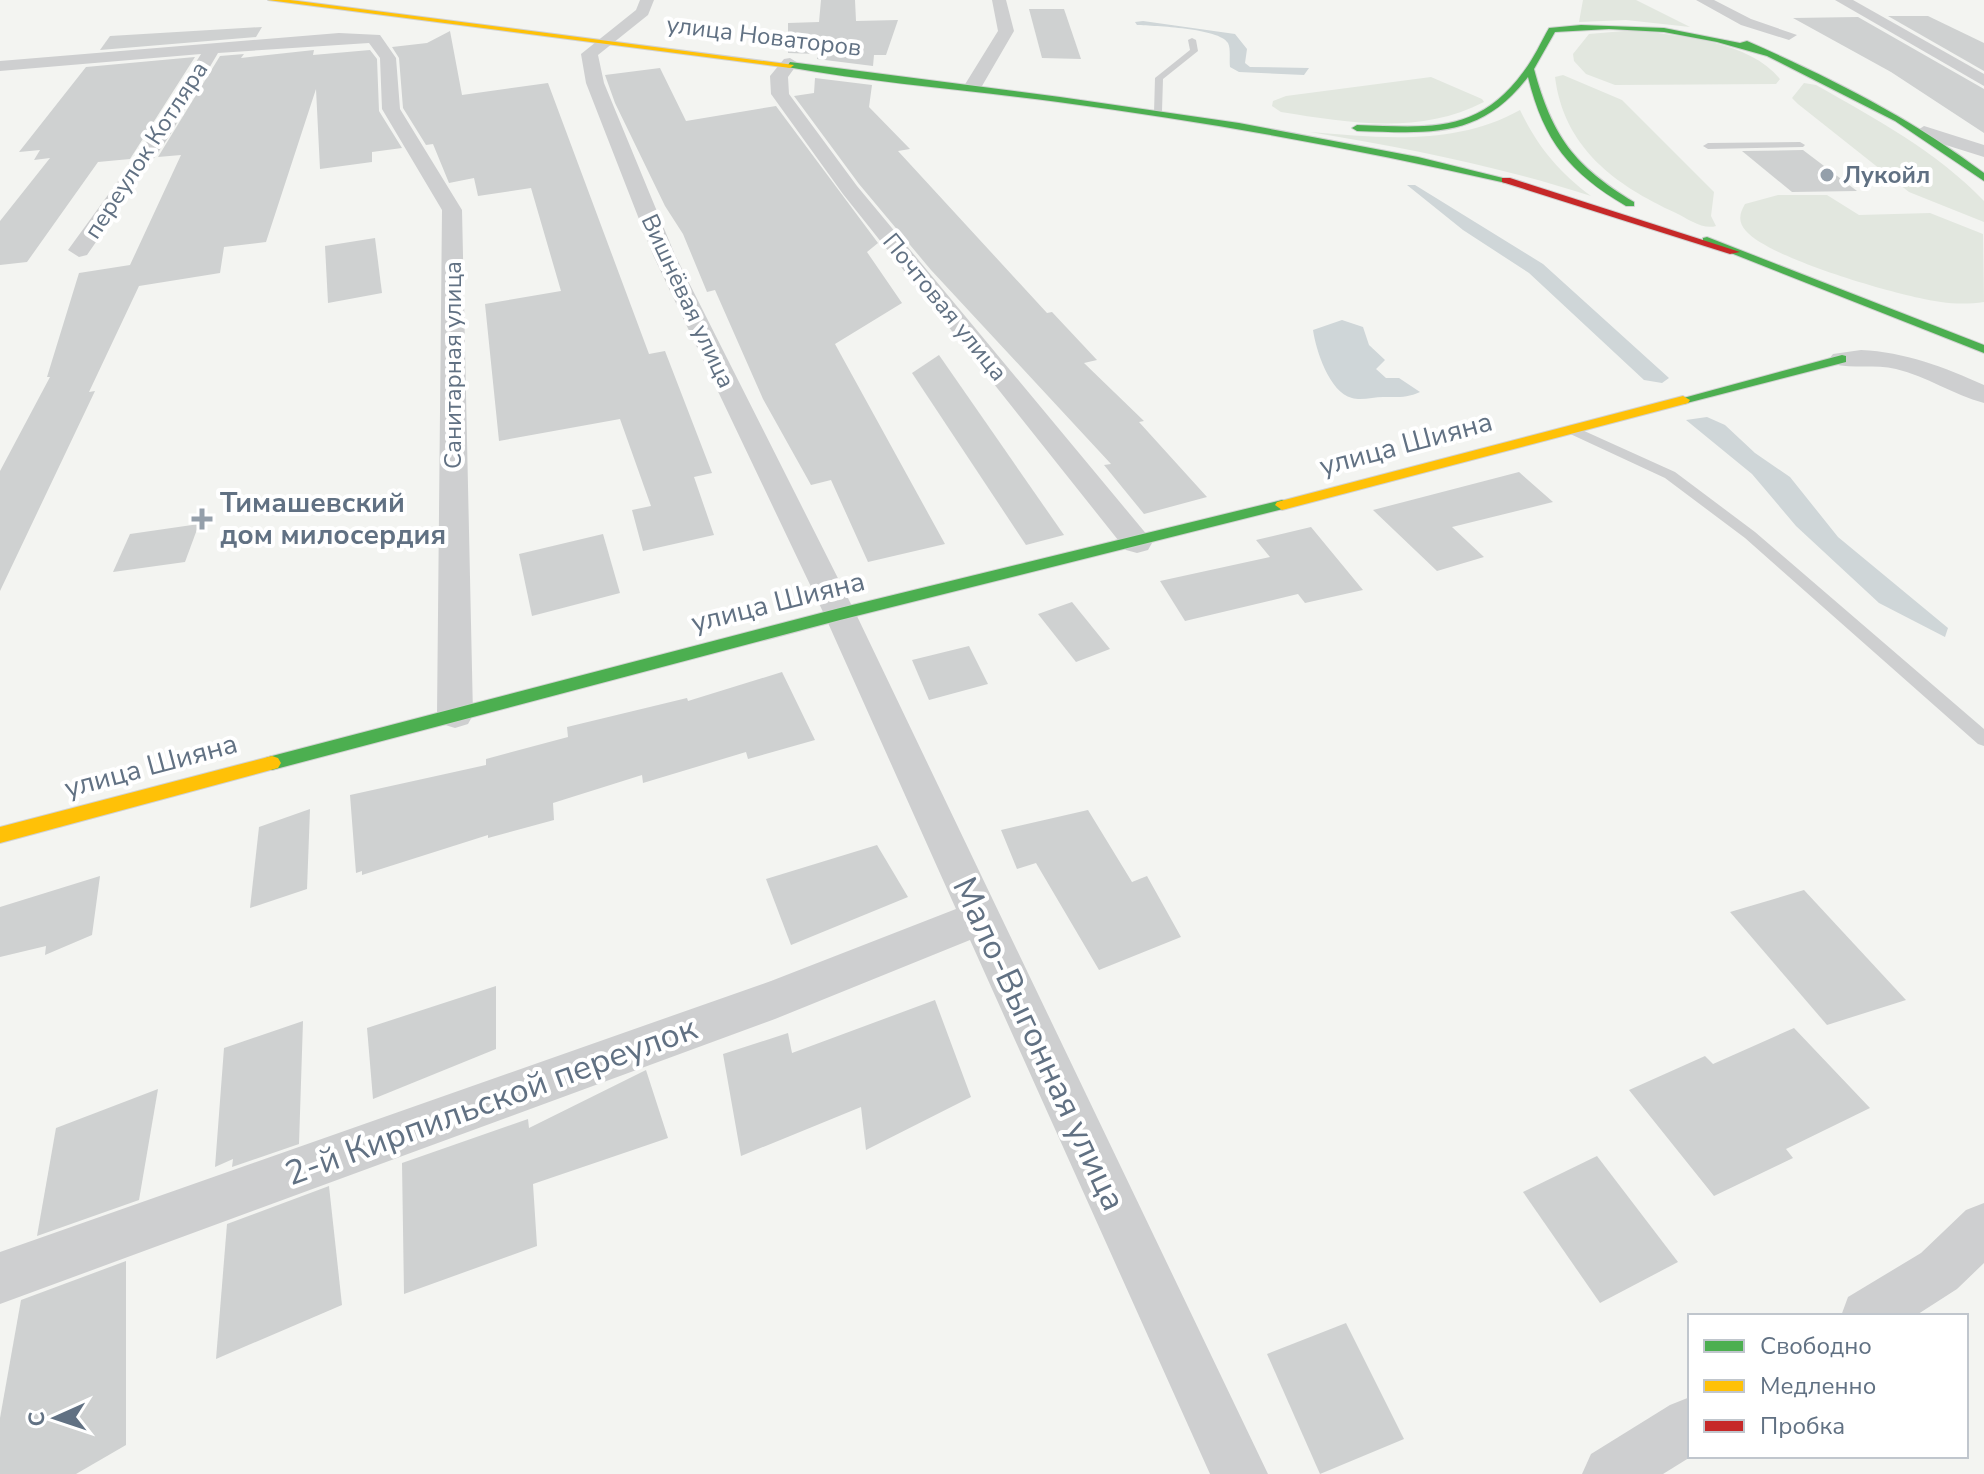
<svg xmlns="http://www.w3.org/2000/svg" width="1984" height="1474" viewBox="0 0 1984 1474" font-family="'Nunito Sans',sans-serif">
	<rect width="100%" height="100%" fill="#f3f4f1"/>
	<g fill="#e2e7df">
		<polygon points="1583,0 1636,0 1690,27 1626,20 1579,22"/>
		<path d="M 1636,30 C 1682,37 1748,40 1780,79 L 1776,84 L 1615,85 L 1586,74 L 1574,61 L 1573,54 L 1589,34 Z"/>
		<path d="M 1563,75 L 1622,100 L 1714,192 L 1711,216 L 1716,226 C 1703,230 1688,219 1676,213 C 1615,185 1564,148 1555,77 Z"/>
		<path d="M 1431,77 L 1482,99 L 1484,102 C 1420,135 1349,123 1281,112 L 1272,106 L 1273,101 L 1286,96 Z"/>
		<path d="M 1804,83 L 1816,85 C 1876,119 1936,151 1984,201 L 1984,222 L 1909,192 L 1798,104 L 1792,98 Z"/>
		<path d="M 1520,110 C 1538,147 1558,171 1591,196 C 1498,166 1406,148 1310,132 C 1381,138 1456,146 1520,110 Z"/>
		<path d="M 1778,195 L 1827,195 L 1859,215 L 1930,213 L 1983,234 L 1984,302 C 1970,304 1955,304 1941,302 C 1902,297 1770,259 1746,231 C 1738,222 1739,214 1745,204 Z"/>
	</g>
	<g fill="#cfd6d8">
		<path d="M 1143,21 L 1235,34 L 1247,49 L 1245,63 L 1250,67 L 1309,68 L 1304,75 L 1239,72 L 1230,67 C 1229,60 1231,49 1228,43 C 1219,28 1155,26 1137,25 L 1135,22 Z"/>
		<polygon points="1407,185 1415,185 1543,264 1669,378 1662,383 1644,380 1529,273 1463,230"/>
		<path d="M 1342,320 L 1363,327 L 1369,345 L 1385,360 L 1376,369 L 1386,378 L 1399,378 L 1420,392 C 1407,398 1398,397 1383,397 C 1374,397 1361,401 1352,398 C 1329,392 1316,350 1313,330 Z"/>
		<polygon points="1707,417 1725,425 1755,453 1790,477 1838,537 1948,628 1945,637 1879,603 1796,526 1752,474 1686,420"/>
	</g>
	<g fill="#cfd1d1">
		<polygon points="821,0 855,0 856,21 898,20 886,55 874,55 873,66 817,59 817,54 788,53 788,23 819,22"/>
		<polygon points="1029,9 1064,9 1081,59 1042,58"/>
		<polygon points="1888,16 1928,16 1984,43 1984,71"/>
		<polygon points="1858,17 1984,89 1984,133 1891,72 1793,18"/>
		<polygon points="262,27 256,37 100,50 110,36"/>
		<polygon points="450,31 462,95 548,83 649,354 665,351 712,473 694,477 714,535 643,551 632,510 651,506 620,419 499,441 485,304 561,291 531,188 478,196 474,178 449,183 433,144 426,145 403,108 399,58 392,47 427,43"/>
		<polygon points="314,50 313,55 370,50 377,59 379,111 402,148 372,152 372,162 320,169 316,89 266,242 224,247 220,273 139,286 89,392 95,391 0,591 0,471 50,377 47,377 79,273 130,265 181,155 158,157 220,56 244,54 241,58"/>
		<polygon points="195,57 130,159 98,162 27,262 0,265 0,221 50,158 34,160 40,150 19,152 86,67"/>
		<polygon points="660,68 686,121 776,106 878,243 867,252 902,303 835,344 945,544 868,562 831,480 811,485 763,399 715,290 707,292 683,234 665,206 615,103 605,75"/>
		<polygon points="815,78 872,85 869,107 910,149 898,151 1047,313 1052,312 1097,360 1084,363 1144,421 1139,422 1207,497 1144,514 1104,465 1111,464 931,270 859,184 794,96 814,93"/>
		<polygon points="1803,150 1857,191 1792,192 1742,151"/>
		<polygon points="375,238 382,293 328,303 325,246"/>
		<polygon points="939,355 1064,535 1026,545 912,373"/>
		<polygon points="1519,472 1553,502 1452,527 1484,557 1437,571 1373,510"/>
		<polygon points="199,524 185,562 113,572 130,534"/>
		<polygon points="1311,527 1363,590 1305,603 1298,594 1185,621 1160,581 1270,557 1256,540"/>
		<polygon points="603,534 620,593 532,616 519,554"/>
		<polygon points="1072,602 1110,649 1076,662 1038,614"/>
		<polygon points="969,646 988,684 929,700 912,660"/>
		<polygon points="782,672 815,740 748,759 746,752 643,783 642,775 553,803 554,820 488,838 488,835 362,875 362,871 356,873 350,795 486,765 486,759 568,737 567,727 687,698 688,701"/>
		<polygon points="310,809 307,889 250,908 259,827"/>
		<polygon points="1088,810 1132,882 1147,876 1181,937 1099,970 1036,863 1017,869 1001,830"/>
		<polygon points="877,845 908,897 791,945 766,879"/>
		<polygon points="100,876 92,935 45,955 46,946 0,957 0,907"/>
		<polygon points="1804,890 1906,1000 1827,1025 1730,912"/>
		<polygon points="496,986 496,1049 373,1099 367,1028"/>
		<polygon points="935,1000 971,1097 866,1150 861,1107 741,1156 723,1054 788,1033 792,1053"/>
		<polygon points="303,1021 299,1144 232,1167 233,1159 215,1167 224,1048"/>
		<polygon points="1794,1028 1870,1108 1786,1149 1793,1158 1714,1196 1629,1090 1705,1056 1713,1064"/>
		<polygon points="646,1070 668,1138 533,1184 537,1246 404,1294 402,1163 528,1119 529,1128"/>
		<polygon points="158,1089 139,1200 37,1236 56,1128"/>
		<polygon points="1597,1156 1678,1262 1600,1303 1523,1192"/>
		<polygon points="329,1186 342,1305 216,1359 227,1224"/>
		<polygon points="126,1261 126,1445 76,1474 0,1474 0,1418 21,1300"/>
		<polygon points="1346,1323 1404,1439 1320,1474 1267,1354"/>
	</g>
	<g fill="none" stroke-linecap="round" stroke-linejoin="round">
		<defs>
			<g id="fast">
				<path d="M 1581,25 L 1664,28 L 1740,43 L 1747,41 C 1831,78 1911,118 1984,173 L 1984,181 L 1895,121 L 1767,56 L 1717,42 L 1664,32 L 1609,29 L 1555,32 L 1534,69 C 1552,136 1574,166 1634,202 L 1634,206 L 1626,206 C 1570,173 1544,142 1528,77 C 1480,140 1428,133 1357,131 L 1352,128 L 1357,125 C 1428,127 1478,135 1524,71 C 1534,58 1541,42 1549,28 Z"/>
				<path d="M 790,62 L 1060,97 L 1239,123 L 1418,157 L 1511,180 L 1506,183 C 1358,149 1209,122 1058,102 C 968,90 876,83 787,67 Z"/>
				<polygon points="1707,237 1984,345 1984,353 1703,242 1703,238"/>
				<polygon points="1842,355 1846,356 1846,362 1683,404 1676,400"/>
				<polygon points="1282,500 1287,502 1287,508 840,620 272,770 266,768 263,763 266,758 272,756 840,608"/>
			</g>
			<g id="slow">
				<polygon points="268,0 290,0 794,65 790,68"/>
				<polygon points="1683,396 1690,400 1688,403 1282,510 1275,505 1277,502"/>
				<polygon points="272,756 278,758 281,763 278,768 0,843 0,827"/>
			</g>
			<polygon id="jam" points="1502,178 1510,178 1740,252 1730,254 1502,182"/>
		</defs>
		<use href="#fast" stroke="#d1d2d2" stroke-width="2"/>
		<use href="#slow" stroke="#d1d2d2" stroke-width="2"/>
		<use href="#jam" stroke="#d1d2d2" stroke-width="2"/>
		<g fill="#cecfd0" fill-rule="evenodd">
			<polygon points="1192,38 1196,40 1198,51 1163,79 1162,111 1154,113 1155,78 1190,50 1188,40"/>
			<polygon points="1800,142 1805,145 1803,147 1708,149 1703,146 1708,143"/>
			<polygon points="1571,425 1675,472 1755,532 1984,729 1984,746 1978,744 1745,538 1665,478 1566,432 1564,429"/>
		</g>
		<g fill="#cecfd0" fill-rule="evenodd">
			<polygon points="640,0 654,0 648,15 598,55 604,83 675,255 856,614 1268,1474 1210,1474 970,940 775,1019 0,1304 0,1252 771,981 956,909 824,614 653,255 586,83 581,54 636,10"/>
			<polygon points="992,0 1006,0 1014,31 982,86 973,91 964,86 998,31"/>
			<polygon points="1696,0 1714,0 1751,19 1797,35 1789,40 1741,25"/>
			<polygon points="1835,0 1853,0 1984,74 1984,86"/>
			<polygon points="339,33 380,35 396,58 400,109 462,210 473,715 468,724 455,728 442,724 437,715 442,210 382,109 380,58 369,43 218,53 168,138 87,255 79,257 68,250 150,137 201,54 0,71 0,61"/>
			<polygon points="790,58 798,63 788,77 789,94 857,186 1148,536 1152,543 1148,550 1137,553 1126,550 843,194 771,94 770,76 784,59"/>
			<polygon points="1924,126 1984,145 1984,157 1917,136 1915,132"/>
			<path d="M 1861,350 C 1905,352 1944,367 1984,385 L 1984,403 C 1953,395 1927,376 1896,369 C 1875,364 1853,369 1833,364 L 1829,359 L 1833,354 Z"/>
			<polygon points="1984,1203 1984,1263 1957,1289 1915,1316 1841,1316 1848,1297 1921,1253 1966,1210"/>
			<polygon points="1690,1397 1692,1456 1663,1474 1582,1474 1591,1454 1670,1405"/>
		</g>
		<use href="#fast" fill="#4caf50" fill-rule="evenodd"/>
		<use href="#slow" fill="#ffc107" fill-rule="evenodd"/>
		<use href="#jam" fill="#c62828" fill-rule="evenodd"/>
	</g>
	<g fill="#949faa" stroke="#fff" stroke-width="3">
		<circle cx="1827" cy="175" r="8"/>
		<path d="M198 507h8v8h8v8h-8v8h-8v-8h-8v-8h8z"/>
	</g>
	<g text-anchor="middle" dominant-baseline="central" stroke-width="8" stroke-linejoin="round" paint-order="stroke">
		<g font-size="24" fill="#617183" stroke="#fff">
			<text transform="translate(764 36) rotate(7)">улица Новаторов</text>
			<text transform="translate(146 150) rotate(-57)">переулок Котляра</text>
			<text transform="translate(688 301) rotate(65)">Вишнёвая улица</text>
			<text transform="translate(945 307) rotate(51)">Почтовая улица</text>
			<text transform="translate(453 365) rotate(-90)">Санитарная улица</text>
		</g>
		<g font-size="24" font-weight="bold" fill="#617183" stroke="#fff" text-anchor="start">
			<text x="1843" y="175">Лукойл</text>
		</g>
		<g font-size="28" fill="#617183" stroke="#fff">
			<text transform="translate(1406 444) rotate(-15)">улица Шияна</text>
			<text transform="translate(778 602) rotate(-14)">улица Шияна</text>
			<text transform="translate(151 766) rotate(-15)">улица Шияна</text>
		</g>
		<g font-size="28" font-weight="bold" fill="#617183" stroke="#fff" text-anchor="start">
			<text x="220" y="503">Тимашевский<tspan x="220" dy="32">дом милосердия</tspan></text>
		</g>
		<g font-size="34" fill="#617183" stroke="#fff">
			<text transform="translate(1039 1044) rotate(65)">Мало-Выгонная улица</text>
			<text transform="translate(491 1101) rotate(-20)">2-й Кирпильской переулок</text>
		</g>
	</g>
	<rect x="1688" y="1314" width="280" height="144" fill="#ffffff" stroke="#c0c6cd" stroke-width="2"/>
	<rect x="1704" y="1340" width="40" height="12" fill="#4caf50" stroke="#c0c6cd" stroke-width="2"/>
	<text x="1760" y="1354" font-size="24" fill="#617183">Свободно</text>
	<rect x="1704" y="1380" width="40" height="12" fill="#ffc107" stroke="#c0c6cd" stroke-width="2"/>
	<text x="1760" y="1394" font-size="24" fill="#617183">Медленно</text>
	<rect x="1704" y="1420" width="40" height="12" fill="#c62828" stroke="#c0c6cd" stroke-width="2"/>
	<text x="1760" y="1434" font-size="24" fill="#617183">Пробка</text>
	<g transform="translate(56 1418) rotate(267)" stroke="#ffffff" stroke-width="6" paint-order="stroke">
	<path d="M0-6L14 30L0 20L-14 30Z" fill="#617183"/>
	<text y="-12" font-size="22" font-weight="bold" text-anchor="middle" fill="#617183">С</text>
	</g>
</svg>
